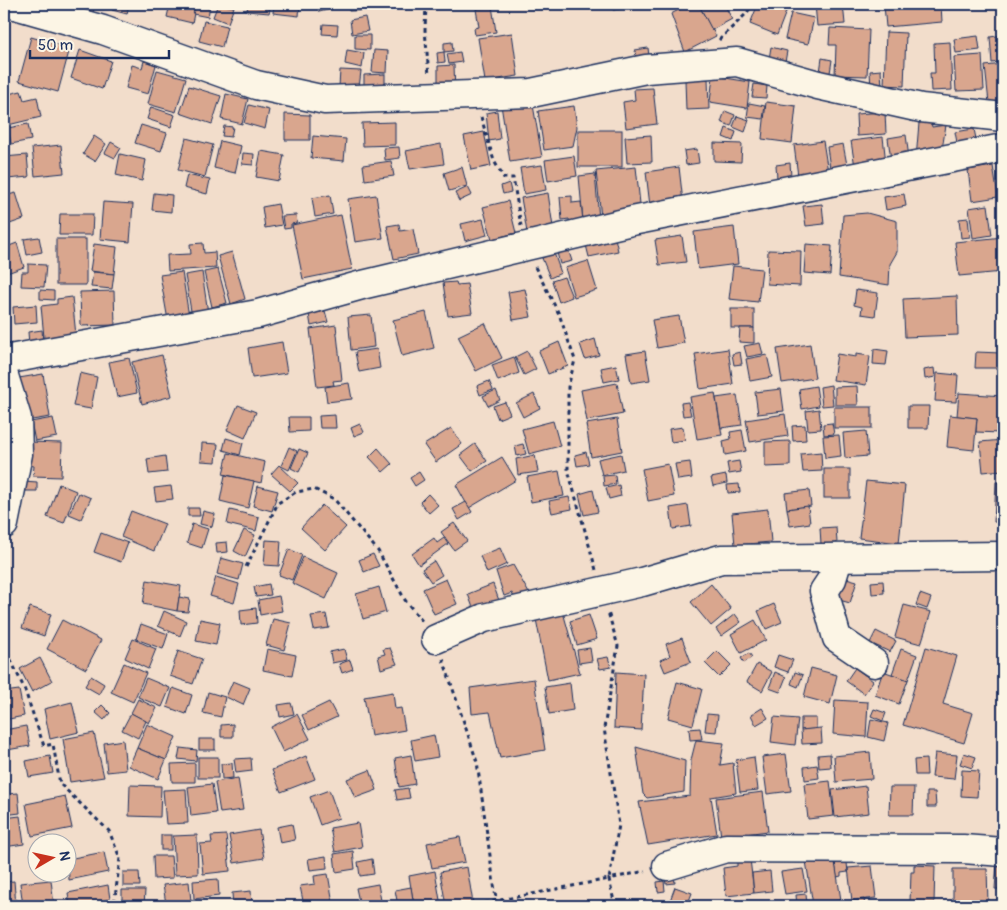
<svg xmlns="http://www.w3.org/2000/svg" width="1007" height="910" viewBox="0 0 1007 910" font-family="Pangolin,sans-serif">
	<rect width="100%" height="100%" fill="#f2ddcb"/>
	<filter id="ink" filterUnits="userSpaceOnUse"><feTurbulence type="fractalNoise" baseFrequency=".02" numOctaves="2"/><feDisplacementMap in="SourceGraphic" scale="10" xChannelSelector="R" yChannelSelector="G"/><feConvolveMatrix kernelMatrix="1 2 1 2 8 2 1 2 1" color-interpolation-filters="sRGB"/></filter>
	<g filter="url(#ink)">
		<g fill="#d9a68e" stroke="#1b2f5e">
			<polygon points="71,4 96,4 93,12 70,6"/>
			<polygon points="113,4 129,4 127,14 112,10"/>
			<polygon points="170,4 196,4 192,23 167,17"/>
			<polygon points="196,4 210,5 208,17 193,14"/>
			<polygon points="218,4 234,7 228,23 213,17"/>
			<polygon points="248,4 271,4 269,13 247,11"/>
			<polygon points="274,4 300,4 299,16 273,13"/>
			<polygon points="317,4 330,4 331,9 319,12"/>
			<polygon points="349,4 422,4 422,8 349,11"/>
			<polygon points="612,4 619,4 620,9 613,10"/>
			<polygon points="690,4 698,4 716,36 685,52 671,14"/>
			<polygon points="702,4 724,4 732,19 712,30 699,5"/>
			<polygon points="758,4 789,4 777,35 750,24"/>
			<polygon points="815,4 843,4 845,24 817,26"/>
			<polygon points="902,4 941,4 942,22 886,27 884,5"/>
			<polygon points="492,6 496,32 475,35 474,28 479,27 476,9"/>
			<polygon points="791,13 814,18 808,44 785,39"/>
			<polygon points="365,17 368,31 352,34 350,20"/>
			<polygon points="204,21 227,26 222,47 199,41"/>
			<polygon points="323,24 338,25 337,35 322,34"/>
			<polygon points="830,28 869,30 867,76 835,75 836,45 829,45"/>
			<polygon points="886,32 906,33 904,86 884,85"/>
			<polygon points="512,33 518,76 485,81 478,38"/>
			<polygon points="355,35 370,35 370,50 355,49"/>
			<polygon points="1003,35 1003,61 992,63 990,37"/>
			<polygon points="978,36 980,50 956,53 954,39"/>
			<polygon points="31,37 70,48 58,92 19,81"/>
			<polygon points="452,42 453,51 444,52 444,43"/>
			<polygon points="950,42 952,90 931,91 930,73 935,73 934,43"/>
			<polygon points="771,47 787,51 785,62 769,59"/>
			<polygon points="648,48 650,63 637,65 635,50"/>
			<polygon points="80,50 111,61 102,89 71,78"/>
			<polygon points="347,50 364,53 362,68 345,64"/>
			<polygon points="374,50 388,51 387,73 372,72"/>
			<polygon points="444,52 445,62 438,63 437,53"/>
			<polygon points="460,52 462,62 449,64 447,54"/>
			<polygon points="982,55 984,90 956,91 954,57"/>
			<polygon points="822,58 832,60 830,73 820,72"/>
			<polygon points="144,61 156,65 148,94 126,88 132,65 142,68"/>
			<polygon points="1003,64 1003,110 990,112 985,66"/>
			<polygon points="454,65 455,93 438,93 438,66"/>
			<polygon points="157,70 186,78 176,112 148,104"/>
			<polygon points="340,70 361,71 359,88 339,87"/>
			<polygon points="881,70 882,88 871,89 870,71"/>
			<polygon points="385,74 385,90 364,91 364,75"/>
			<polygon points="713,76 750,82 747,108 710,102"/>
			<polygon points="708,79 709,109 686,110 685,80"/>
			<polygon points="754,84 767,86 766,98 752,97"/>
			<polygon points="189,86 221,96 212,124 180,113"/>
			<polygon points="653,88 657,124 626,128 623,102 635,100 634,89"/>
			<polygon points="21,91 24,100 37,97 41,117 4,126 4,95"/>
			<polygon points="226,94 248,99 242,124 221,119"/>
			<polygon points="519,102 520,107 533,105 542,157 510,162 501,105"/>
			<polygon points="766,102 796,106 792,143 762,139"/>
			<polygon points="749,103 765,106 763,119 747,117"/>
			<polygon points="249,105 269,110 265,129 244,123"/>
			<polygon points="574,106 577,127 573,146 544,150 538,111"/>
			<polygon points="151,107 175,115 171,127 147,119"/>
			<polygon points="497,111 500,139 489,141 486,113"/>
			<polygon points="725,111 735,115 731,126 721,122"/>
			<polygon points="885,112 886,134 857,136 856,114"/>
			<polygon points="285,114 310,115 310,140 285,140"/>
			<polygon points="737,116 749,120 745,132 733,127"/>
			<polygon points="931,121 932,127 946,125 941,155 916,159 919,123"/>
			<polygon points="395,122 395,145 363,146 362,123"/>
			<polygon points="28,124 31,140 11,144 8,128"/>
			<polygon points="141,125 167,133 161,151 135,143"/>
			<polygon points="224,126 233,127 231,137 222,136"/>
			<polygon points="726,128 736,132 733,141 723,137"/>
			<polygon points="974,129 978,149 959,153 955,132"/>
			<rect x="578" y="130" width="44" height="37"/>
			<polygon points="484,132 491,166 471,170 464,136"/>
			<polygon points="651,135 652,162 627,163 625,137"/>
			<polygon points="906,135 909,158 891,160 888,138"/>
			<polygon points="94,136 106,144 95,161 83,154"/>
			<polygon points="313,136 346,139 344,161 311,158"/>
			<polygon points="883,137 886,163 855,167 851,141"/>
			<polygon points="186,138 213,145 205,177 178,170"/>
			<polygon points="220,141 241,146 235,173 214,168"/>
			<polygon points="823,141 828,172 798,176 794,145"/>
			<polygon points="111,142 121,148 115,158 105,153"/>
			<polygon points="714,143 742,144 741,162 714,161"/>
			<polygon points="441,144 444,164 410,169 406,151"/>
			<polygon points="843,144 847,165 830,168 827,147"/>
			<polygon points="61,145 64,173 35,176 32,148"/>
			<polygon points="399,147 400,158 385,160 384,148"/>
			<polygon points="697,149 699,163 686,165 684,151"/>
			<polygon points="261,151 284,155 279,181 256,177"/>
			<polygon points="243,153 254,154 253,165 242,164"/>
			<polygon points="120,154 146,160 142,181 116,175"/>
			<polygon points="27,155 29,177 7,179 4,157"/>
			<polygon points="574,156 577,176 548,181 545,160"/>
			<polygon points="391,161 394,176 365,180 363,165"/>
			<polygon points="790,163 791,176 777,178 776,165"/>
			<polygon points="542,165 546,190 524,194 520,168"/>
			<polygon points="993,166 998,197 972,201 968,170"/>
			<polygon points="462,167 467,186 449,191 444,173"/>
			<polygon points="636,167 641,213 601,217 596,171"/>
			<polygon points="679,167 683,202 650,206 646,172"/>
			<polygon points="595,174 599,219 583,221 579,176"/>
			<polygon points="187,175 210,180 207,194 184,188"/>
			<polygon points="509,183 511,192 503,194 501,186"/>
			<polygon points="468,187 472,195 459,201 455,193"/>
			<polygon points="16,193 24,219 4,226 4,196"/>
			<polygon points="154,193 172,195 171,212 152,210"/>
			<polygon points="548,193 554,234 528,238 521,198"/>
			<polygon points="904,194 906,206 886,210 884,197"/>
			<polygon points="330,195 333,214 315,217 312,198"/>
			<polygon points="376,195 383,238 355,242 348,199"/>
			<polygon points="572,196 572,203 581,202 583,221 570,225 569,219 562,220 560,197"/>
			<polygon points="508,201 516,233 492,239 483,207"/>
			<polygon points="103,202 133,204 130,242 100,239"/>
			<polygon points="278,204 282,225 265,228 262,207"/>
			<polygon points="822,204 824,224 806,226 803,206"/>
			<polygon points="988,205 992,235 973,238 969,208"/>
			<polygon points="867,213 897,221 897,252 890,264 889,285 839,277 843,215"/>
			<polygon points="60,214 93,214 92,235 59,235"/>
			<polygon points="296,215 297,223 291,224 291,228 284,229 282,216"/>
			<polygon points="341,215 352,269 303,279 292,225"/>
			<polygon points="968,218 970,237 961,238 959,219"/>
			<polygon points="483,219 487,235 465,241 461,224"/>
			<polygon points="399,224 400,231 413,229 418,254 394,259 387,226"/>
			<polygon points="734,227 738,264 698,269 694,232"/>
			<polygon points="682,236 686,262 659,265 655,240"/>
			<polygon points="39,237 42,252 27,255 24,239"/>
			<polygon points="1003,237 1003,272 959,276 955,242"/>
			<polygon points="615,238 618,251 589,257 586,245"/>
			<rect x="56" y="239" width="30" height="46"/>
			<polygon points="17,243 24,267 4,274 4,248"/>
			<polygon points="203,243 204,253 215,252 216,268 168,271 167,255 191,254 190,244"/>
			<polygon points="94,244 117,247 114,274 90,271"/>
			<polygon points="806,244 832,246 830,275 804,273"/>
			<polygon points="567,246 572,261 560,264 556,249"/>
			<polygon points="768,250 801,251 800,286 767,284"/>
			<polygon points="232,252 245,299 231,304 218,256"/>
			<polygon points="554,253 561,273 550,278 542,258"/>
			<polygon points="588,261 597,290 574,297 565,268"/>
			<polygon points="28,264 46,265 44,287 21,286 22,272 28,272"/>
			<polygon points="733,266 762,269 758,302 729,299"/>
			<polygon points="218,269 227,303 212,307 204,272"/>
			<polygon points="93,272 114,274 112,289 91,287"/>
			<polygon points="182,272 190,323 169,326 160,275"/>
			<polygon points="202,272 209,320 193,323 185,275"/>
			<polygon points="564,277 572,297 559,302 552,281"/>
			<polygon points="456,282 457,285 467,284 472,313 448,316 443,283"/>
			<polygon points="525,289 531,317 513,320 508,292"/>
			<polygon points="40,290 54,291 54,300 40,299"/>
			<polygon points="856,290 878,293 875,316 861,314 862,307 854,305"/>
			<polygon points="114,291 115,325 81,326 80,292"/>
			<polygon points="957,296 958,335 905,337 903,299"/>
			<polygon points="72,297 77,345 45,348 41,306 57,304 57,299"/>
			<polygon points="36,305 37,322 14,324 13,307"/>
			<rect x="731" y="309" width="23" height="19"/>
			<polygon points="325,311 328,322 311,326 309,314"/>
			<polygon points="426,312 434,348 402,356 393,320"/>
			<polygon points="371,315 374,347 351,350 348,317"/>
			<polygon points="679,316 684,343 657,348 652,320"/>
			<polygon points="485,323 502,358 476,371 458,336"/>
			<polygon points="336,325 342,380 333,381 334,385 317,387 310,329"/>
			<polygon points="740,328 754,328 754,343 739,342"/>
			<polygon points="42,330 43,342 29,344 28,332"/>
			<polygon points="595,339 599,355 585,359 580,344"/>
			<polygon points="282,342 287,373 252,378 248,348"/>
			<polygon points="559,342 568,366 548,374 539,351"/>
			<polygon points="760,343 763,354 747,357 744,346"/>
			<polygon points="810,344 815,378 782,383 777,349"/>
			<polygon points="377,349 380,368 359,372 355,352"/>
			<polygon points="728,349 733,384 700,389 695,354"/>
			<polygon points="874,349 888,351 886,365 873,364"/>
			<polygon points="527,351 536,369 524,375 515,357"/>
			<polygon points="645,351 650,380 631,383 626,354"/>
			<polygon points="740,352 742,364 734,365 732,354"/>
			<polygon points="976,352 1001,353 1001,368 975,368"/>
			<polygon points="837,354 856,357 856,354 870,356 866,385 833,380"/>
			<polygon points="162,355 172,396 142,404 132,362"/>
			<polygon points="767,355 772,377 750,381 746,359"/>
			<polygon points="514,357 519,373 498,381 492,365"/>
			<polygon points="129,358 137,393 117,397 109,362"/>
			<polygon points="616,365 619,379 604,382 601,368"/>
			<polygon points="934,368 935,377 925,379 924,370"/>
			<polygon points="80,373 97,377 91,409 73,406"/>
			<polygon points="937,373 958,375 956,402 935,401"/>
			<polygon points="43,374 50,417 26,421 19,378"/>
			<polygon points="489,381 493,390 480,395 477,386"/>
			<polygon points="349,383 352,399 327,402 325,387"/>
			<polygon points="617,383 623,414 587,421 581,390"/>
			<polygon points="831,385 833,405 822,406 820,387"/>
			<polygon points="816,386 819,406 802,409 799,389"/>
			<polygon points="857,386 858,405 835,405 835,387"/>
			<polygon points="781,389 784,411 758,414 755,392"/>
			<polygon points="496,390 500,400 488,406 483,396"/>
			<polygon points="715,393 722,435 697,439 690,397"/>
			<polygon points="959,393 1003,396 1000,433 976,432 977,418 957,416"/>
			<polygon points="534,394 540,408 523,417 516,403"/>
			<polygon points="737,395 742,425 721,428 716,398"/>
			<polygon points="505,402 510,414 498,419 493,406"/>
			<polygon points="688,402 691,415 683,416 681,403"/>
			<polygon points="238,405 256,412 245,438 227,430"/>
			<polygon points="908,406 929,406 928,428 908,428"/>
			<rect x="834" y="407" width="38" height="21"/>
			<polygon points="819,409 821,429 808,430 806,411"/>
			<polygon points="785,414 788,436 750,442 746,420"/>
			<polygon points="335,415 336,428 320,428 319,416"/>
			<polygon points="950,415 977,418 974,450 947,447"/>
			<polygon points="289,417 309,417 309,431 290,432"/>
			<polygon points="53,418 57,437 35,441 31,422"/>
			<polygon points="617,419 622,451 591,457 586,424"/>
			<polygon points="553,421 560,446 529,454 522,429"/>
			<polygon points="832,423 834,434 824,435 823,424"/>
			<polygon points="360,424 364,432 354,436 351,428"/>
			<polygon points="805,425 806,440 793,441 792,426"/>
			<polygon points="683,427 685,440 671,442 669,429"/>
			<polygon points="451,428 462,444 436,462 424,445"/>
			<polygon points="742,430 746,451 725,455 723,441 731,439 730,432"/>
			<polygon points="866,431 868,456 845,458 843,433"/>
			<polygon points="839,435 841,456 825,458 823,436"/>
			<polygon points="226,438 243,443 240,455 223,450"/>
			<polygon points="1003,440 1003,470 983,472 980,442"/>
			<polygon points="790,441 790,466 765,467 765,442"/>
			<polygon points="28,442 62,443 61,477 33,476 34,466 27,465"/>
			<polygon points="202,443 218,444 216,462 201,461"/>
			<polygon points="475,444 487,461 472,471 460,455"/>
			<polygon points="523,444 526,454 517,456 515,446"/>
			<polygon points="289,447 297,451 289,470 281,466"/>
			<polygon points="378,448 392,464 383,472 369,457"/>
			<polygon points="299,449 308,453 299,472 291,468"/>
			<polygon points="586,452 589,464 577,466 575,455"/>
			<polygon points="821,452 822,471 803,472 801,454"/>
			<polygon points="228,453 265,462 261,483 223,474"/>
			<polygon points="621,454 624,470 602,475 598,459"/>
			<polygon points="535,455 538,472 518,475 516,459"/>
			<polygon points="165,456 167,472 149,474 147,459"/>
			<polygon points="502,457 516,480 469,508 456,485"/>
			<polygon points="739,461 741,472 729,474 727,463"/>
			<polygon points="690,462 692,478 678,480 675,464"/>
			<polygon points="668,464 674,496 648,501 642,469"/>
			<polygon points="279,465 298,483 290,491 271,474"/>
			<rect x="824" y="469" width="26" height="29"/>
			<polygon points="559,471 564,496 531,502 527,477"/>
			<polygon points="419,472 424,480 415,486 410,478"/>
			<polygon points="225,475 254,481 248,508 220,501"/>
			<polygon points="615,475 616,484 604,486 603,476"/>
			<polygon points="726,475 727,483 713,486 711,478"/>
			<polygon points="24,481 37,482 37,491 23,491"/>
			<polygon points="866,481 905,485 899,543 859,538"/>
			<polygon points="996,482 1003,482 1003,523 994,522"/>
			<polygon points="59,484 76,491 64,523 47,517"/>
			<polygon points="739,484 740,492 728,493 727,485"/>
			<polygon points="619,485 621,496 609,499 606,488"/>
			<polygon points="171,486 173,499 156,501 154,488"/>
			<polygon points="258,486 278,491 272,511 253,506"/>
			<polygon points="593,490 598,512 584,515 579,494"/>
			<polygon points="809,490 811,506 787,509 785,493"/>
			<polygon points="79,493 91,498 81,519 69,514"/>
			<polygon points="428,494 438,505 429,513 420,502"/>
			<polygon points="569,497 572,509 552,513 549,501"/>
			<polygon points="466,502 472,512 459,520 453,509"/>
			<polygon points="322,505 346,527 325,550 301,528"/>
			<polygon points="688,505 691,526 673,529 670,508"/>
			<polygon points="808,506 810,523 790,526 787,509"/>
			<polygon points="188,508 199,508 200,516 188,516"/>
			<polygon points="768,509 771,542 735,545 732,513"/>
			<polygon points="230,510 259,517 256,531 227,524"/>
			<polygon points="131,511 165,524 154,551 121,537"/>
			<polygon points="203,511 215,514 212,527 200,524"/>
			<polygon points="454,523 467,541 454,550 441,532"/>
			<polygon points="192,524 208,529 202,548 187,543"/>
			<polygon points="836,527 837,543 821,544 820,528"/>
			<polygon points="244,530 255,535 245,557 234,551"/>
			<polygon points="101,533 128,543 121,562 94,552"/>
			<polygon points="434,538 437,543 444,538 448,544 419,565 412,554"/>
			<polygon points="266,540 281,541 279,566 264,565"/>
			<polygon points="227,542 228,552 217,553 216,543"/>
			<polygon points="500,548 507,564 487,573 480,556"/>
			<polygon points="289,549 302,555 292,580 279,575"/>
			<polygon points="373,554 379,566 364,572 359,560"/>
			<polygon points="303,557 338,573 326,599 292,583"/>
			<polygon points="221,558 243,564 239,580 217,574"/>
			<polygon points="434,561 442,575 431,582 422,569"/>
			<polygon points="513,565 530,595 515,600 512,593 504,596 496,571"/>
			<polygon points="839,576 857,581 850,603 832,598"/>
			<polygon points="216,577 239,584 234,603 210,596"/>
			<polygon points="446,579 457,604 434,614 423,589"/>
			<polygon points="147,580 181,586 177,611 143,604"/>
			<polygon points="883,581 884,593 872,594 871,582"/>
			<polygon points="269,584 271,595 256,597 254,587"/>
			<polygon points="493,584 501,606 476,616 468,594"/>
			<polygon points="711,584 731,609 711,626 691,602"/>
			<polygon points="379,587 386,612 363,619 356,594"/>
			<polygon points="920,594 931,598 927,609 916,605"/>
			<polygon points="279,596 282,611 260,615 258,600"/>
			<polygon points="179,597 190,599 188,612 177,611"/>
			<polygon points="774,604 782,622 766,629 758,611"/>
			<polygon points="904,605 931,612 921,644 895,637"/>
			<polygon points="30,607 51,614 44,636 22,628"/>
			<polygon points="256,608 257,623 241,625 240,610"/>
			<polygon points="164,611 186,621 180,636 158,626"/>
			<polygon points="563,612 580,673 548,680 536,619"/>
			<polygon points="326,614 329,628 314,630 311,616"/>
			<polygon points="735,614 741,622 721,636 716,629"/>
			<polygon points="589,615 597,639 577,645 570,621"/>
			<polygon points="200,619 220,623 216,645 196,641"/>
			<polygon points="273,619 291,623 284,650 266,645"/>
			<polygon points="62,620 101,640 86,669 47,649"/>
			<polygon points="755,620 766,640 741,653 731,634"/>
			<polygon points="141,624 168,634 163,649 136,639"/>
			<polygon points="876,631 896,641 890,652 870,643"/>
			<polygon points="682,638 691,662 665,672 660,660 670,656 666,644"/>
			<polygon points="133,639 156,649 148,669 125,658"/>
			<polygon points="926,647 957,656 943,704 973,713 964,743 903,725"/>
			<polygon points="390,648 397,664 381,669 378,656 385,654 383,649"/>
			<polygon points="590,648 592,661 579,663 577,650"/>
			<polygon points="267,649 296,655 292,676 263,670"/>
			<polygon points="344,649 347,660 332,663 330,652"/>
			<polygon points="901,649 917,655 908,680 892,674"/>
			<polygon points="178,651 202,659 193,684 170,676"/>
			<polygon points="717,651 731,665 719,677 705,663"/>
			<polygon points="749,653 752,657 744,663 741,658"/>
			<polygon points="778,655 793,660 788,672 774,667"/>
			<polygon points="608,657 611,667 600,669 597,659"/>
			<polygon points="40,658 52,681 32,692 20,669"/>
			<polygon points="350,660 353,669 342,673 339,664"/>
			<polygon points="124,663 146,673 133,702 111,692"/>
			<polygon points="757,664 772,672 762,691 747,682"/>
			<polygon points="811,668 837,675 830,704 804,697"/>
			<polygon points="855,668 873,681 864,694 846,681"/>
			<polygon points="883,671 908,680 899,704 875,695"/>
			<polygon points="616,672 644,674 641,730 614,728"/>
			<polygon points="775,672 786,677 780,692 769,688"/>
			<polygon points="795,672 803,675 798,687 791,684"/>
			<polygon points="91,676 104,684 99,694 85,686"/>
			<polygon points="146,678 170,688 162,707 138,697"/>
			<polygon points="534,679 545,750 500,758 490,712 472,714 470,688"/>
			<polygon points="233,681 250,688 243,705 226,697"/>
			<polygon points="677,682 702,689 693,725 668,718"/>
			<polygon points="570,683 573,710 549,714 545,687"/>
			<polygon points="173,688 192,695 186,714 167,707"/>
			<polygon points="19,690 24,716 4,720 4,692"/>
			<polygon points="208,692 225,697 221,717 203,713"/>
			<polygon points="393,692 395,709 401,708 405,730 371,736 364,697"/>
			<polygon points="138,699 157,708 149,723 131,713"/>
			<polygon points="835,700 868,702 866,737 833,734"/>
			<polygon points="72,702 79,732 50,739 44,709"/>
			<polygon points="329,702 337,717 309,730 302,715"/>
			<polygon points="291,703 294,714 280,717 278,705"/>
			<polygon points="102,705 110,713 104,720 95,712"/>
			<polygon points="762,708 768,718 756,725 751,715"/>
			<polygon points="874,709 886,713 883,721 871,716"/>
			<polygon points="131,713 146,721 138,738 122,730"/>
			<polygon points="297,714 310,739 283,752 271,727"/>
			<polygon points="707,714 718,715 716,732 705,731"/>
			<polygon points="774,717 798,719 795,745 771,742"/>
			<polygon points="801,718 816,718 816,729 801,730"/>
			<polygon points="871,719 888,723 884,741 868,737"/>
			<polygon points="147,724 176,737 166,760 137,748"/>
			<polygon points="233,724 233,737 221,737 221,725"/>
			<polygon points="26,726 30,746 7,750 4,730"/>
			<polygon points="700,728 702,739 690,740 689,729"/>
			<polygon points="821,728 822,743 802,744 801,730"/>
			<polygon points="94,733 104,777 70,782 63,739"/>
			<polygon points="434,735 438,757 415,761 411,740"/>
			<rect x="199" y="739" width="16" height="11"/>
			<polygon points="123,740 126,770 107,772 104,743"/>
			<polygon points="696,740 724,743 720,765 733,763 736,793 711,797 717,834 648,845 639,802 690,796 691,760"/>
			<polygon points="636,747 685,761 684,792 647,798 643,794"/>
			<polygon points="137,748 166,760 158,779 129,766"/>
			<polygon points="180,748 197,750 196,761 178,759"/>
			<polygon points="870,752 872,779 836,782 834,756"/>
			<polygon points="935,753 957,755 954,779 932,777"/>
			<polygon points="964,753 976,757 972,768 960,764"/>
			<polygon points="786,754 791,791 767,794 762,757"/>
			<polygon points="830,754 831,767 819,768 818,755"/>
			<polygon points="411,755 415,784 399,787 395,758"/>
			<polygon points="50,756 53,773 29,777 26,761"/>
			<polygon points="306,756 315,779 281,792 272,770"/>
			<rect x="198" y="757" width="20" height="21"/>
			<polygon points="754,757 758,790 740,792 736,760"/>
			<polygon points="251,758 252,771 236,773 234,759"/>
			<polygon points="926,759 927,775 915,775 914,760"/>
			<polygon points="195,763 195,782 172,782 171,764"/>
			<polygon points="232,763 233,778 222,779 221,764"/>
			<polygon points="817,765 819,778 805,780 804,767"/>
			<polygon points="370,770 377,790 355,798 347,779"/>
			<polygon points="962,770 979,771 977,797 961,796"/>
			<polygon points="238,778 243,810 220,813 215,782"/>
			<polygon points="4,781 6,781 7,794 18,793 20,813 4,815"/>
			<polygon points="830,781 834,816 808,819 804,784"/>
			<polygon points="212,784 216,813 191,816 188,787"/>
			<polygon points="130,785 161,786 160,817 129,816"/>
			<polygon points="866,786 869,813 835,817 832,790"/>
			<polygon points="890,787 914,787 913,815 889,815"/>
			<polygon points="408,788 410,798 397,800 395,790"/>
			<polygon points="186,789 188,823 166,824 163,790"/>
			<polygon points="329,790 339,818 320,825 310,797"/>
			<polygon points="763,792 768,831 721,837 716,798"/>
			<polygon points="927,792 935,792 936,807 927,807"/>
			<polygon points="65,796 72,828 32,836 26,804"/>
			<polygon points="20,816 24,844 4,847 4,818"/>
			<polygon points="358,823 362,847 335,852 330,828"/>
			<polygon points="292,824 295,840 280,843 277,827"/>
			<polygon points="259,830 264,858 234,863 229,835"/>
			<rect x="161" y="835" width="10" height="15"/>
			<polygon points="197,835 198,874 175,875 173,836"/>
			<polygon points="226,835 230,871 203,874 200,844 212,843 211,836"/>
			<polygon points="460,837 465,862 432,868 427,843"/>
			<polygon points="353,851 355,869 336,872 334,854"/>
			<polygon points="104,852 108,872 69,880 68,859"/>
			<polygon points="846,854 848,872 841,873 841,876 837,877 834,856"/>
			<polygon points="153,856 171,856 173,878 154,879"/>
			<polygon points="326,856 327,868 310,870 308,859"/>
			<polygon points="834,856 841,900 813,905 806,861"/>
			<polygon points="372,859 374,874 360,876 358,862"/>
			<polygon points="750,859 754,893 726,896 723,868 737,866 737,861"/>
			<polygon points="997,863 1003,864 1003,889 995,889"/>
			<polygon points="914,865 935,866 934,903 910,902 911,872 914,872"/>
			<polygon points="872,866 876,898 852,901 848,868"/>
			<polygon points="467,867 473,903 446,906 440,872"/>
			<polygon points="803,869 807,891 785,894 781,872"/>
			<polygon points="953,869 987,869 988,903 953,903"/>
			<polygon points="435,871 441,906 414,906 409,876"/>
			<polygon points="770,871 772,891 754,893 752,873"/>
			<polygon points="123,872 139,872 140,886 123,886"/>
			<polygon points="328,874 333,903 304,906 300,886 315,884 314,876"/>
			<polygon points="674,876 675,883 666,884 665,877"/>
			<polygon points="218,879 219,896 194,899 193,881"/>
			<polygon points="51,880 54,906 23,906 20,883"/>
			<polygon points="14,881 16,906 4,906 4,882"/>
			<polygon points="664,881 665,891 658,892 657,882"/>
			<polygon points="189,882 191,901 166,904 163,885"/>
			<polygon points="378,884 382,906 360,906 356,888"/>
			<polygon points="108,885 110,899 99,902 100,906 70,906 68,893"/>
			<polygon points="411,887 414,906 398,906 395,890"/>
			<polygon points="675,887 692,893 687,906 668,906"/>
			<polygon points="122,890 145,890 144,906 122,906"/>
			<polygon points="251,891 252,906 233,906 232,893"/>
			<polygon points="806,894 807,906 797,906 796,895"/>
			<polygon points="864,899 865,906 852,906 852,901"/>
		</g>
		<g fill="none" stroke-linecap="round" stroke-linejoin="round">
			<defs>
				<g id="minor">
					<polyline points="12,4 103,30 256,85 325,100 531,93 646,69 737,62 818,85 921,108 1003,117"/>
					<polyline points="4,360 258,314 362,285 632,221 1003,148"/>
					<polyline points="4,376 17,418 18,454 4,524"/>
					<polyline points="838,559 832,579 824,591 837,638 874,663"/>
					<polyline points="436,639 484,618 642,582 721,559 1003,556"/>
					<polyline points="667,866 726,848 963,849 1003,852"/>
				</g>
			</defs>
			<use href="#minor" stroke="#1b2f5e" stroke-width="31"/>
			<g stroke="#1b2f5e" stroke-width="3" stroke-dasharray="4 4" stroke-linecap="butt">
				<polyline points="426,4 425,30 429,75"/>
				<polyline points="719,40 747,13 752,4"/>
				<polyline points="481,117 494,161 504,178 513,178 521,226"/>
				<polyline points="535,267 559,314 575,360 568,387 568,470 596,570"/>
				<polyline points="246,567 278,503 296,492 314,489 334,499 378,551 405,600 422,621"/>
				<polyline points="4,645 24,688 44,746 53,744 60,784 109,831 120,858 114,906"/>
				<polyline points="443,659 477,762 497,906"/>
				<polyline points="469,906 609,879 619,825 604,728 618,646 608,612"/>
				<polyline points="615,906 609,879 645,871"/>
			</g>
			<use href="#minor" stroke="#fcf5e5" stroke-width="28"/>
		</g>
	</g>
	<rect width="1007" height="910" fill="none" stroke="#fcf5e5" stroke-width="20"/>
	<rect x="10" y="10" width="987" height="890" fill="none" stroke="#1b2f5e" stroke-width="2" filter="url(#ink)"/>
	<g transform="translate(52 858) rotate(81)"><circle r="24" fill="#fcf5e5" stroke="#a2a6af"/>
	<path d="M0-4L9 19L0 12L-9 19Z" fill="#c8321e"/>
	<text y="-8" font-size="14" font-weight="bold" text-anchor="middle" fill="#1b2f5e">N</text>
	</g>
	<path d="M30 50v8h139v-8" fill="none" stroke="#1b2f5e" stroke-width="2.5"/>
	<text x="38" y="50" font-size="15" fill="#1b2f5e" stroke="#fcf5e5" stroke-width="4" paint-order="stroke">50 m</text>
</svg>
